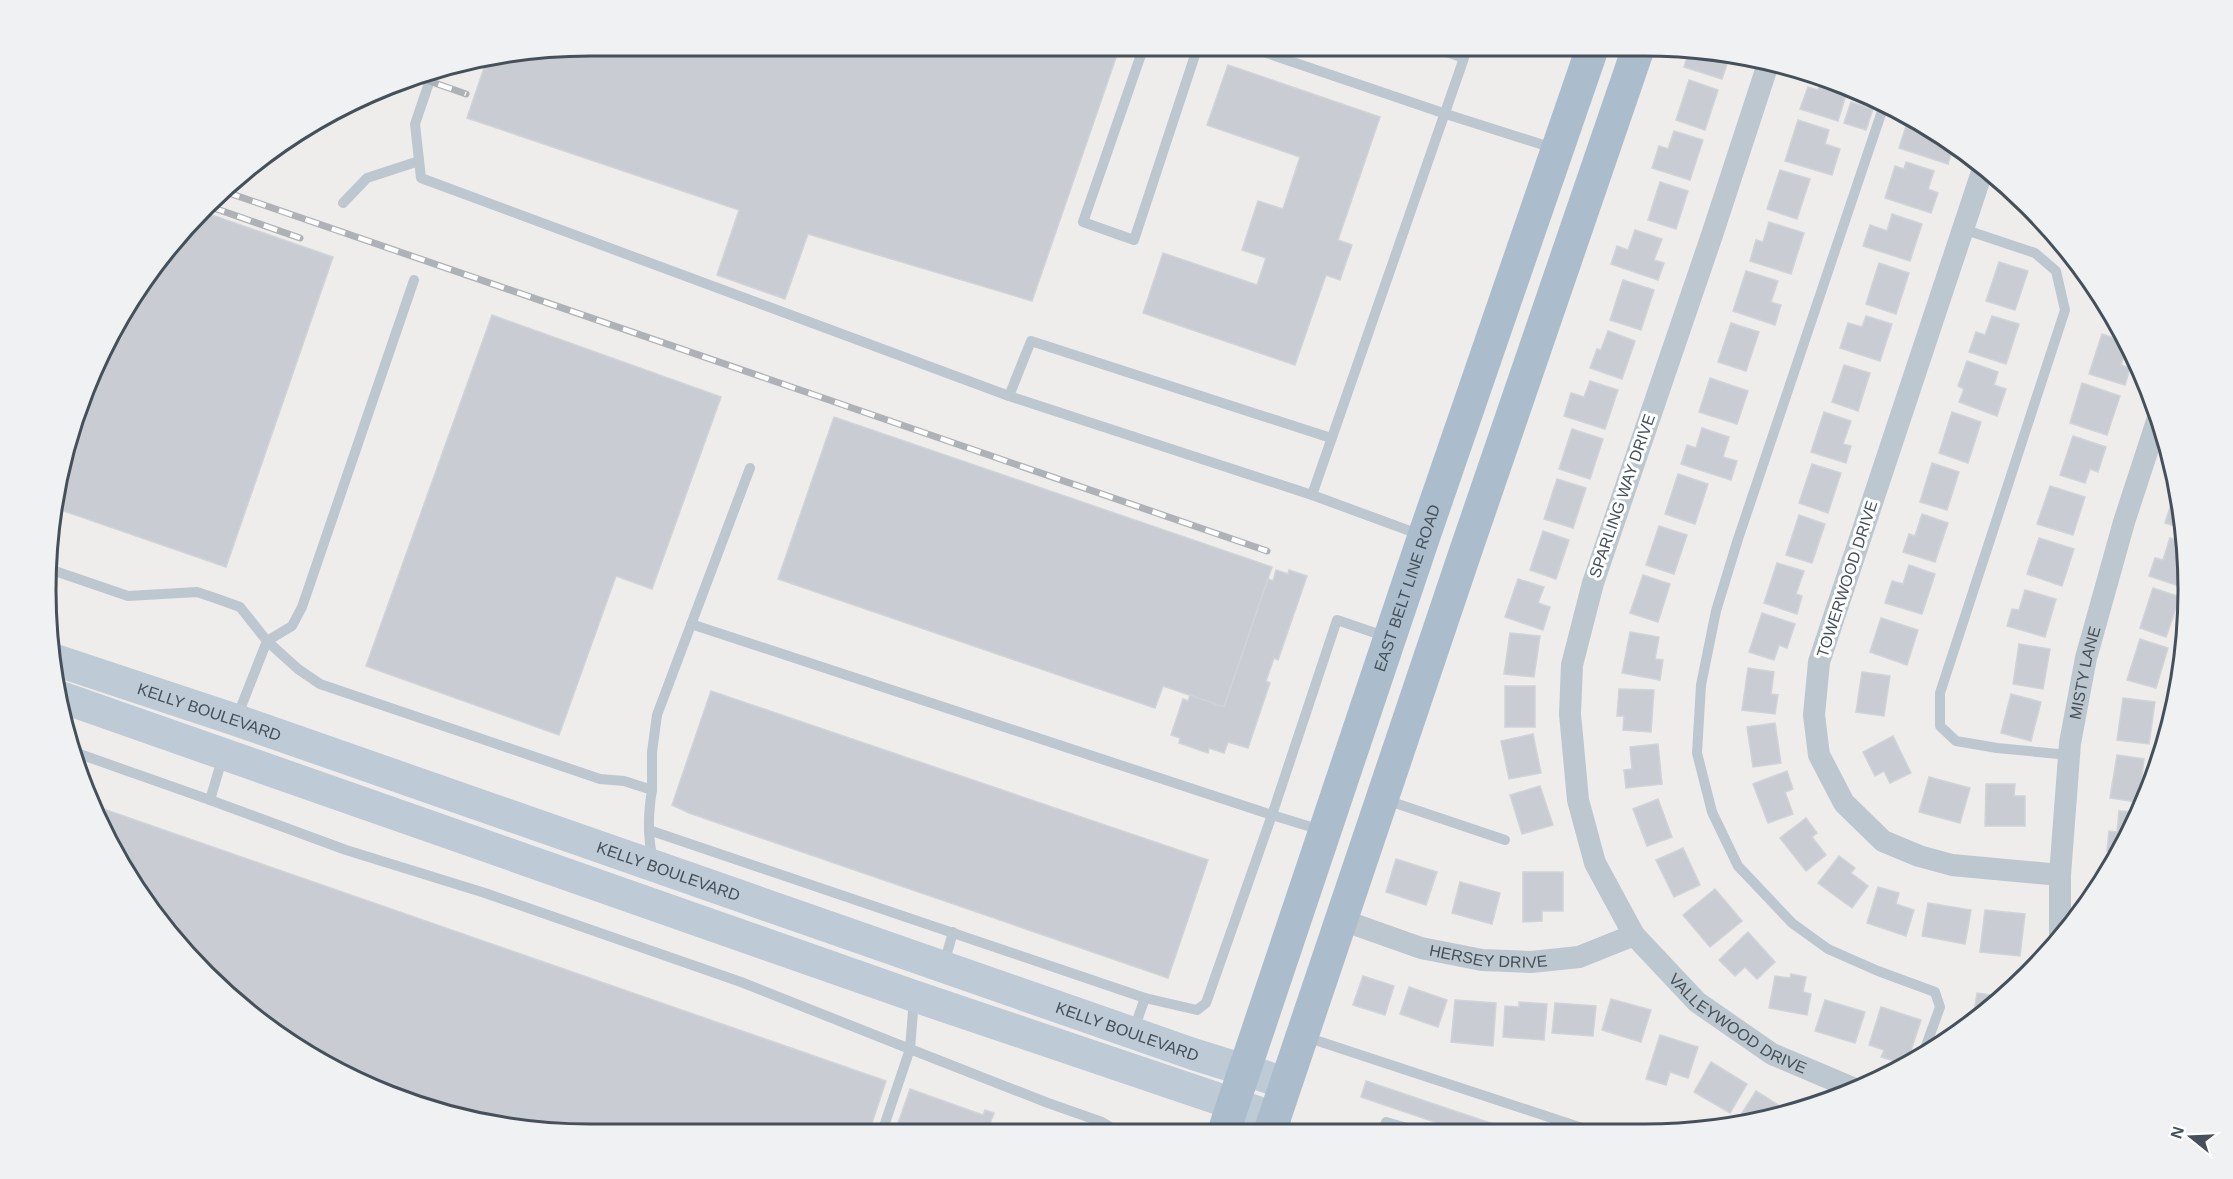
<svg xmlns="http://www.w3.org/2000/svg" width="2233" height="1179" viewBox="0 0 2233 1179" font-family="Helvetica,sans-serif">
	<rect width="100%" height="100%" fill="#efecec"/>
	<g fill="#c9ccd2" stroke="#d0d3d8" stroke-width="1.5">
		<polygon points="590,45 1120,46 1032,301 808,234 785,299 717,275 739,210 467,118 486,62"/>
		<polygon points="1690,48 1730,55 1722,79 1684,67"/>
		<polygon points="1228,65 1380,117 1338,240 1352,245 1340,280 1326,275 1295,365 1143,313 1163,253 1257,285 1266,258 1242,250 1258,201 1283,209 1300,157 1207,125"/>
		<polygon points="1822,78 1848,88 1838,121 1800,109 1808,87 1818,90"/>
		<polygon points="1689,80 1718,90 1705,130 1676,120"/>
		<polygon points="1851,102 1873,109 1866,130 1844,123"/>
		<polygon points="1909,117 1954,144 1948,164 1899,148"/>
		<polygon points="1798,120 1829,130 1825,144 1840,149 1832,175 1785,161"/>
		<polygon points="1674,131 1703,140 1690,180 1652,168 1659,146 1668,149"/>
		<polygon points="1906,162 1934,171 1928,189 1938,193 1931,213 1885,198 1895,166 1904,169"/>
		<polygon points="1780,170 1810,179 1797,219 1767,209"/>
		<polygon points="1660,182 1688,191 1676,229 1648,220"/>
		<polygon points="2020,200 2037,215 2017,209"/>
		<polygon points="206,213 333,257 226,567 58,509 63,449 137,287"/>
		<polygon points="1892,214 1922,224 1910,261 1863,246 1870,225 1887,231"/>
		<polygon points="1769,222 1804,233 1791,274 1750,261 1756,240 1763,242"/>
		<polygon points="1635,230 1662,239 1654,260 1664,263 1658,280 1611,264 1617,246 1628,250"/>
		<polygon points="1999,262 2028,271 2015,310 1986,301"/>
		<polygon points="1879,263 1909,273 1896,314 1866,304"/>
		<polygon points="1746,271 1778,281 1771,302 1781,305 1775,325 1733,311"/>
		<polygon points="1623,280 1654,290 1641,330 1610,320"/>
		<polygon points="492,315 721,397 652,589 616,576 559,735 366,666"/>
		<polygon points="1866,316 1892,324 1880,361 1840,348 1848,323 1862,327"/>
		<polygon points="1992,316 2019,324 2006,364 1969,352 1976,332 1985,335"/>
		<polygon points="1731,323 1759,332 1746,371 1718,362"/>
		<polygon points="1608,331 1635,341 1622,379 1590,368 1597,349 1601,350"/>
		<polygon points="2102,334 2126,342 2128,345 2121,365 2130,368 2125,385 2089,374"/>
		<polygon points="1967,361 1998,372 1994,385 2006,389 1997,416 1959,402 1964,389 1958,386"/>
		<polygon points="1844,365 1870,373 1858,411 1832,402"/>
		<polygon points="1710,378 1748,391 1737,424 1699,412"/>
		<polygon points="1590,381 1618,390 1605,429 1564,416 1571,393 1584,397"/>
		<polygon points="2082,383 2120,396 2107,435 2070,423"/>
		<polygon points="1824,412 1851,421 1843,444 1851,446 1846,463 1811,452"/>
		<polygon points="1952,412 1981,422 1968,463 1939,453"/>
		<polygon points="834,417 1272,567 1224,707 1163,686 1155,708 778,579"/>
		<polygon points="1702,428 1729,437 1723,457 1737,461 1731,480 1681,464 1687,445 1696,448"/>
		<polygon points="1572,429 1603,439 1590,479 1559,469"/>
		<polygon points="2073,436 2106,447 2098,472 2090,469 2085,483 2060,475"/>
		<polygon points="1932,463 1959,472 1947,510 1920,502"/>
		<polygon points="1812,464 1841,473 1828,513 1799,503"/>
		<polygon points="1678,474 1708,484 1695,524 1665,514"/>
		<polygon points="1557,479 1586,488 1573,528 1544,519"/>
		<polygon points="2050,486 2085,497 2073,535 2037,524"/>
		<polygon points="2176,488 2183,519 2184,529 2165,523"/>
		<polygon points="1922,514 1948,523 1935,562 1903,552 1909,534 1915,536"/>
		<polygon points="1799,515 1825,524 1812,563 1786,555"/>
		<polygon points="1659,526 1687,535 1674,574 1646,565"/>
		<polygon points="1543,531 1569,540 1556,579 1530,570"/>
		<polygon points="2039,538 2074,549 2062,586 2027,574"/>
		<polygon points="2170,538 2184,543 2185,588 2149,576 2155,558 2163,560"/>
		<polygon points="1777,563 1804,571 1796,594 1802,596 1797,614 1764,603"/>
		<polygon points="1909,565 1935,574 1922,614 1885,603 1892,581 1903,584"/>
		<polygon points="1276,570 1288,574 1289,570 1307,576 1278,660 1274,658 1266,681 1270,683 1248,748 1228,742 1224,753 1209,748 1208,753 1179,743 1180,738 1171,735 1183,699 1188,701 1190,695 1224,707 1268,579 1273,581"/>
		<polygon points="1643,575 1670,584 1658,622 1630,613"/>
		<polygon points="1518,579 1544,587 1538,603 1550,607 1543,630 1505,617"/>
		<polygon points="2153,588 2180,597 2166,637 2140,628"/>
		<polygon points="2025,590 2056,599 2045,637 2007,626 2012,609 2019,610"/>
		<polygon points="1762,613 1795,624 1787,648 1779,645 1774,660 1749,652"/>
		<polygon points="1881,618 1918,630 1907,665 1870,652"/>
		<polygon points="1630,632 1659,637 1655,659 1663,660 1660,680 1622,673"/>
		<polygon points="1510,633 1540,636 1534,677 1504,674"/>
		<polygon points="2140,639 2168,648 2156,688 2127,680"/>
		<polygon points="2019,644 2050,649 2043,689 2013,684"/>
		<polygon points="1748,668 1774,672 1771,694 1778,695 1775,714 1742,710"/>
		<polygon points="1862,672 1890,676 1884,716 1856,712"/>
		<rect x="1505" y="686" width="30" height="41"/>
		<polygon points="1619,689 1654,690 1651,732 1623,730 1624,716 1617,716"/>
		<polygon points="711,691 1208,860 1168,978 689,813 672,805"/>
		<polygon points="2011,694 2041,702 2031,741 2001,733"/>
		<polygon points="2123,698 2155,702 2149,744 2117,740"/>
		<polygon points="1775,723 1781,763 1753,767 1747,727"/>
		<polygon points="1533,734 1541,773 1509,779 1501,741"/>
		<polygon points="1893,736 1911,773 1890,783 1884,771 1875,776 1863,752"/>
		<polygon points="1658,744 1662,784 1626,788 1624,770 1632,769 1630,747"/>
		<polygon points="2117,755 2144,759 2141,784 2149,785 2142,803 2110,798"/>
		<polygon points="1787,771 1793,789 1785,792 1793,814 1768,823 1753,784"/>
		<polygon points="1929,777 1970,788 1960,823 1919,812"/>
		<polygon points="1986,784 2015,784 2014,796 2025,796 2025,826 1985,826"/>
		<polygon points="1540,786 1553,825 1522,834 1510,795"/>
		<polygon points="1658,799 1672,837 1647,846 1633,809"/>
		<polygon points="92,805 886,1081 869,1132 554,1133 503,1124 329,1064 204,974 101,830"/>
		<polygon points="2119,811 2139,812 2132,831 2118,851 2107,851 2109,831 2117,832"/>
		<polygon points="1806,818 1817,833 1812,837 1826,855 1806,871 1780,838"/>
		<polygon points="1683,848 1700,885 1674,897 1656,860"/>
		<polygon points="1839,856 1855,868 1851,873 1868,886 1852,908 1818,883"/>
		<polygon points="1396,859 1437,872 1426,905 1386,892"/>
		<polygon points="1523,872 1563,872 1563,911 1542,911 1542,921 1523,922"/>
		<polygon points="1460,882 1500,893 1492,924 1452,913"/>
		<polygon points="1878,887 1899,893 1896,904 1914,910 1906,936 1867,923"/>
		<polygon points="1715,889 1742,921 1710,947 1683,915"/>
		<polygon points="1928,903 1971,910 1965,944 1922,936"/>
		<polygon points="1985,910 2025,914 2020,956 1980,952"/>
		<polygon points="1748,932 1775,962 1757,979 1745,967 1735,976 1719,960"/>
		<polygon points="1791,974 1806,977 1803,992 1811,994 1807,1015 1769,1008 1775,976 1790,978"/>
		<polygon points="1363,976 1394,986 1385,1015 1353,1005"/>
		<polygon points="1409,987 1447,1000 1438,1027 1400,1014"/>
		<polygon points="1977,993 1999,996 1973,1018"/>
		<polygon points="1611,999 1651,1010 1641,1042 1602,1030"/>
		<polygon points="1455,1000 1496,1003 1493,1046 1451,1042"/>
		<polygon points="1825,1000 1865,1012 1855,1043 1815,1031"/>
		<polygon points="1519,1002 1547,1004 1544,1040 1503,1037 1505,1006 1519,1007"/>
		<polygon points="1555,1003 1596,1006 1593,1036 1552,1033"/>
		<polygon points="1881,1007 1921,1020 1907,1063 1904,1064 1881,1057 1884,1050 1869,1045"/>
		<polygon points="1660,1035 1698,1047 1688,1078 1670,1072 1666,1085 1646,1079"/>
		<polygon points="1711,1062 1747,1084 1730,1113 1694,1092"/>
		<polygon points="1366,1081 1511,1130 1458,1130 1361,1097"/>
		<polygon points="910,1089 983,1115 985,1110 994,1113 989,1126 1006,1131 895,1132"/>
		<polygon points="1756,1091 1786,1110 1735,1124"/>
	</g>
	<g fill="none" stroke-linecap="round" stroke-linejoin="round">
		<g stroke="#bdc7cf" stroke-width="10">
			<polyline points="1144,46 1083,222 1134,240 1198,46"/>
			<polyline points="1246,46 1446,114 1553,148"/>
			<polyline points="433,71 415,124 421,178 1009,396"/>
			<polyline points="1885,102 1738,539 1716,611 1701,685 1697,753 1712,812 1738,866 1792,923 1828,949 1878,971 1935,992 1940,1007 1923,1054"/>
			<polyline points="343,203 367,178 419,161"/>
			<polyline points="1963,229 2035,253 2056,271 2065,310 1940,693 1940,726 1956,741 1997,748 2069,755"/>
			<path d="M 414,280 L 302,607 L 292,626 L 267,641 L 298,669 L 320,684 L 600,779 L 624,781 L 652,790 C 648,814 647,836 653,860"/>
			<polyline points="1312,495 1009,396 1031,341 1331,438"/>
			<polyline points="1421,535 1312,495 1464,58 1429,46"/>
			<polyline points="52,570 128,596 197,592 215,598 240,607 267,641 237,717"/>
			<polyline points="691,624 1272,815 1337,620 1387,637"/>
			<polyline points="71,751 210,800"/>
			<polyline points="223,756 210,800 346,850 485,893 741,982 910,1049 882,1132"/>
			<polyline points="652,790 652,752 657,715 750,468"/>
			<polyline points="1386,800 1505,840"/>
			<polyline points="649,830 1145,998 1197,1010 1206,1003 1272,815 1321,830"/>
			<polyline points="944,964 953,932"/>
			<polyline points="914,999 910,1049 1048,1103 1102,1122 1117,1131"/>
			<polyline points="1133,1032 1145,998"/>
			<polyline points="1306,1037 1567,1123 1564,1130"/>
			<polyline points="1567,1123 1588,1130"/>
			<polyline points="1384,1130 1386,1122 1414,1130"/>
		</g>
		<g stroke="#bdc7cf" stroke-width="22">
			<path id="s1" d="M 1769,61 L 1712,235 L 1593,583 L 1572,665 L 1570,714 L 1578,800 L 1595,863 L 1634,935 L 1697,1002 L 1772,1054 L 1857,1090"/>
			<polyline points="1984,166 1819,662 1814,715 1819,755 1844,803 1883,841 1919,856 1952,865 2060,875"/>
			<path id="s2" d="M 1342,920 L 1421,948 L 1482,960 L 1531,962 L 1579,957 L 1634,935"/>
			<path id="s3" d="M 2060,938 L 2060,875 L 2070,743 L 2086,658 L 2124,522 L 2159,415"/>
		</g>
		<g stroke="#becad6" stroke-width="32">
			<path id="s4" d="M 52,659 L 236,720 L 1193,1054 L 1286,1083"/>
			<polyline points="58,696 914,996 1275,1118"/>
		</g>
		<g stroke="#abbdcc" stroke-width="33">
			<path id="s5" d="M 1224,1131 L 1424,536 L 1593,46"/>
			<polyline points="1270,1131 1466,550 1639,46"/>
		</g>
		<defs>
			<g id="rail">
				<polyline points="412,75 466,94"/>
				<polyline points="226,192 1267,551"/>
				<polyline points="211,207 300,238"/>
			</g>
		</defs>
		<use href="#rail" stroke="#aeb2b7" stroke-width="7"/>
		<use href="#rail" stroke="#fff" stroke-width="4.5" stroke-dasharray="14" stroke-linecap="butt"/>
	</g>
	<g text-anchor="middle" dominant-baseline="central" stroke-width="6" stroke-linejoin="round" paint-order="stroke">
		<g font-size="16" fill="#45505a" stroke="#fff">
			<text transform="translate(1622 496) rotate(-71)">SPARLING WAY DRIVE</text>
			<text transform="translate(1847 579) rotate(-72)">TOWERWOOD DRIVE</text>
			<text stroke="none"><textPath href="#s5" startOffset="573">EAST BELT LINE ROAD</textPath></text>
			<text stroke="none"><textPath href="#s3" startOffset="267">MISTY LANE</textPath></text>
			<text stroke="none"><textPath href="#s4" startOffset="166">KELLY BOULEVARD</textPath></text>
			<text stroke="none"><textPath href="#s4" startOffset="652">KELLY BOULEVARD</textPath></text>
			<text stroke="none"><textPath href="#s2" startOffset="152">HERSEY DRIVE</textPath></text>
			<text stroke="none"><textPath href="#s1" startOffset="1056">VALLEYWOOD DRIVE</textPath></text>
			<text stroke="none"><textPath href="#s4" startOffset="1138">KELLY BOULEVARD</textPath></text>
		</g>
	</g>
	<path d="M0 0H2233V1179H0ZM590 56H1644A534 534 0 0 1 2178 590V590A534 534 0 0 1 1644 1124H590A534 534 0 0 1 56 590V590A534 534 0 0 1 590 56Z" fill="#f0f1f2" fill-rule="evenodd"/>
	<path fill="none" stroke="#45505a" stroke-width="3" d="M590 56H1644A534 534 0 0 1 2178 590V590A534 534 0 0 1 1644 1124H590A534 534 0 0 1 56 590V590A534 534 0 0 1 590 56Z"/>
	<g transform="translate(2191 1137) rotate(288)" stroke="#ffffff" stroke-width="4.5" paint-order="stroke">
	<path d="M0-4.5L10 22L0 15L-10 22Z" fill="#45505a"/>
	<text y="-9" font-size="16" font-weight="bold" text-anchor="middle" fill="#45505a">N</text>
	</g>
</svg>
